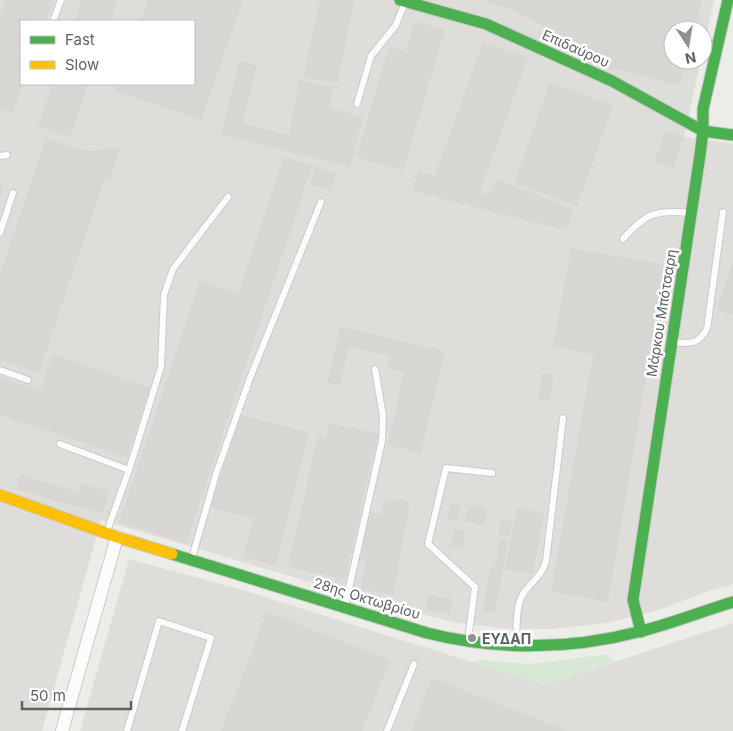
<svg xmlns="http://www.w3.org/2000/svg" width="733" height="731" viewBox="0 0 733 731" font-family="Inter,sans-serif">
	<rect width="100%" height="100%" fill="#edede8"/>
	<g fill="#deddd9" fill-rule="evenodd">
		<path d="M 0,0 L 714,0 L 703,51 L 703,30 L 673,30 L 673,60 L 701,60 L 684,137 L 733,144 L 733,584 L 706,592 L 658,610 L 607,623 L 554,629 L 508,629 L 458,623 L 404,610 L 101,520 L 42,731 L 0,731 ZM 21,21 L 194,21 L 194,84 L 21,84 Z"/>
		<polygon points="129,559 243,590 545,685 733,623 733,731 80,731"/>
	</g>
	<polygon fill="#d7e8d6" points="608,654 615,662 545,685 471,662 480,660 532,664"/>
	<g fill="#d7d6d3">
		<polygon points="5,0 54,0 46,21 21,21 21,84 23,84 13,112 0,108 0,15"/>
		<polygon points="82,0 118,0 110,21 74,21"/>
		<polygon points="148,0 243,0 201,120 116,91 119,84 194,84 194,21 141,21"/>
		<polygon points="320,0 347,0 354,2 337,83 303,78"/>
		<polygon points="482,0 702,0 694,30 673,30 673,60 686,60 679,86 588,62 591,50 508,8"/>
		<polygon points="415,21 445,30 403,171 356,157 389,47 406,52"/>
		<polygon points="483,42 528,58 480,192 488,195 496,179 574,209 566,230 412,191 419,171 435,176"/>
		<polygon points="239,61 257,65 243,124 289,135 299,80 334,87 329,108 363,117 350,167 221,135"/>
		<polygon points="550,83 613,105 577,206 514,183"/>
		<polygon points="53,84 88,84 70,137 38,126"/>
		<polygon points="666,130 684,137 673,168 654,161"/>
		<polygon points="46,138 86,151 120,148 110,179 105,177 39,373 0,360 0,275"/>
		<polygon points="284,157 312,166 186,544 119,522 200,281 238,294"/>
		<polygon points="316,167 336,173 330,191 310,184"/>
		<polygon points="0,184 4,185 0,197"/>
		<polygon points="571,248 665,265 608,602 551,592 593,354 553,347"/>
		<polygon points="733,260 733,315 717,309"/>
		<polygon points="340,327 445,351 421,453 388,445 404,372 387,368 390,356 349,346 340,386 327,383"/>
		<polygon points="52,354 150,388 127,457 0,415 0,377 40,391"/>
		<polygon points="543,373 554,374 549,402 538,400"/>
		<polygon points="241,415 309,433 276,565 243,557 253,518 210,507"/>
		<polygon points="329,423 378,434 345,579 288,567 318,436 326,438"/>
		<polygon points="20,475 79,492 81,484 109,491 103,514 16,489"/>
		<polygon points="385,498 410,502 393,595 361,589 366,560 361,559 369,512 382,514"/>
		<polygon points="451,502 461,504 457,521 447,518"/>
		<polygon points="468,505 487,509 484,525 465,521"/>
		<polygon points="517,508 544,513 533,574 505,569"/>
		<polygon points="502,518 512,520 509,537 498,535"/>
		<polygon points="454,529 466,532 462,549 451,546"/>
		<polygon points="500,539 508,540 495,613 483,611 490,567 495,568"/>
		<polygon points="428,595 452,600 450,614 426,610"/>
		<polygon points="267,612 390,660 362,731 221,731"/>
		<polygon points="432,678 568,731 411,731"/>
	</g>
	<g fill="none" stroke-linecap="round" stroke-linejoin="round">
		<defs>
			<g id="lane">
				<polyline points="53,21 61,0"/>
				<polyline points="357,104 371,56 396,25 405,2"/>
				<polyline points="0,156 7,155"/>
				<polyline points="0,233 13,193"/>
				<path d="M 623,239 C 645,214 656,209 690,213"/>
				<path d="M 673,342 C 690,344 698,345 707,329 L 723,212"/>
				<polyline points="0,370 28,380"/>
				<polyline points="60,444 129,470"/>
				<polyline points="107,531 129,470 161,367 164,295 173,269 228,197"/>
				<polyline points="192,558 216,474 250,378 321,202"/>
				<polyline points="345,606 382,441 383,416 375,369"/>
				<polyline points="468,640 475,587 428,544 446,468 492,473"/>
				<path d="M 516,646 C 517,630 515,607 523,594 C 531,582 542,576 546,561 L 563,418"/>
				<polyline points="127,731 159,621 211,638 182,731"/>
				<polyline points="387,731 414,664"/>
			</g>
			<polyline id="street" points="62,731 117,537"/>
			<g id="fast">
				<polyline points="400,0 486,24 612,81 703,131 733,135"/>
				<path d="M 172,554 L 427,633 C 499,651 570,650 642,631 C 673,623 703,611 733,602"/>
				<polyline points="641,632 633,600 700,155 703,131 703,109 728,0"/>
			</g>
			<polyline id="slow" points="0,495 117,537 172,554"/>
		</defs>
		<use href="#lane" stroke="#cacbca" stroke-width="8"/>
		<use href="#street" stroke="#cacbca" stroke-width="14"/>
		<use href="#fast" stroke="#c9caca" stroke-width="13"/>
		<use href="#slow" stroke="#c9caca" stroke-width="13"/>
		<use href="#lane" stroke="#fcfcfc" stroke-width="6"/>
		<use href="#street" stroke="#fcfcfc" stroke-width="12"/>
		<use href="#fast" stroke="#4caf50" stroke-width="11"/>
		<use href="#slow" stroke="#ffc107" stroke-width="11"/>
	</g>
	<circle fill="#909193" stroke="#fff" stroke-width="2" cx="472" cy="638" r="5"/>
	<g text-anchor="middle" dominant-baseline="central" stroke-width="5" stroke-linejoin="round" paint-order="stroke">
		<g font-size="14" fill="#5e6065" stroke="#fff">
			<text transform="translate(576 48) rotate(24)">Επιδαύρου</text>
			<text transform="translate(661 313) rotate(-81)">Μάρκου Μπότσαρη</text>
			<text transform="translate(367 598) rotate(17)">28ης Οκτωβρίου</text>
		</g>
		<g font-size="14" font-weight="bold" fill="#5e6065" stroke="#fff" text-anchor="start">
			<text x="482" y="638">ΕΥΔΑΠ</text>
		</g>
	</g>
	<rect x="20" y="20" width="175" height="65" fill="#ffffff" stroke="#bfbfc1"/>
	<rect x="30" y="36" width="25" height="8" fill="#4caf50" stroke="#bfbfc1"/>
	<text x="65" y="45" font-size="15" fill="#5e6065">Fast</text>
	<rect x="30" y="61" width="25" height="8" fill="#ffc107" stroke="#bfbfc1"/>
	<text x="65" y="70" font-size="15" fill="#5e6065">Slow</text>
	<g transform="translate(688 45) rotate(168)"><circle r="24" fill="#ffffff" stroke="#bfbfc1"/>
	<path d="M0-4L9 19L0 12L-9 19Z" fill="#909193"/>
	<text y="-8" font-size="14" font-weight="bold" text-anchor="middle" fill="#5e6065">N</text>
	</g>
	<path d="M22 701v8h109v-8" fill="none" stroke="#5e6065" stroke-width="2.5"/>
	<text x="30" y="701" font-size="15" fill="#5e6065" stroke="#ffffff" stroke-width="4" paint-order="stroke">50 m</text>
</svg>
